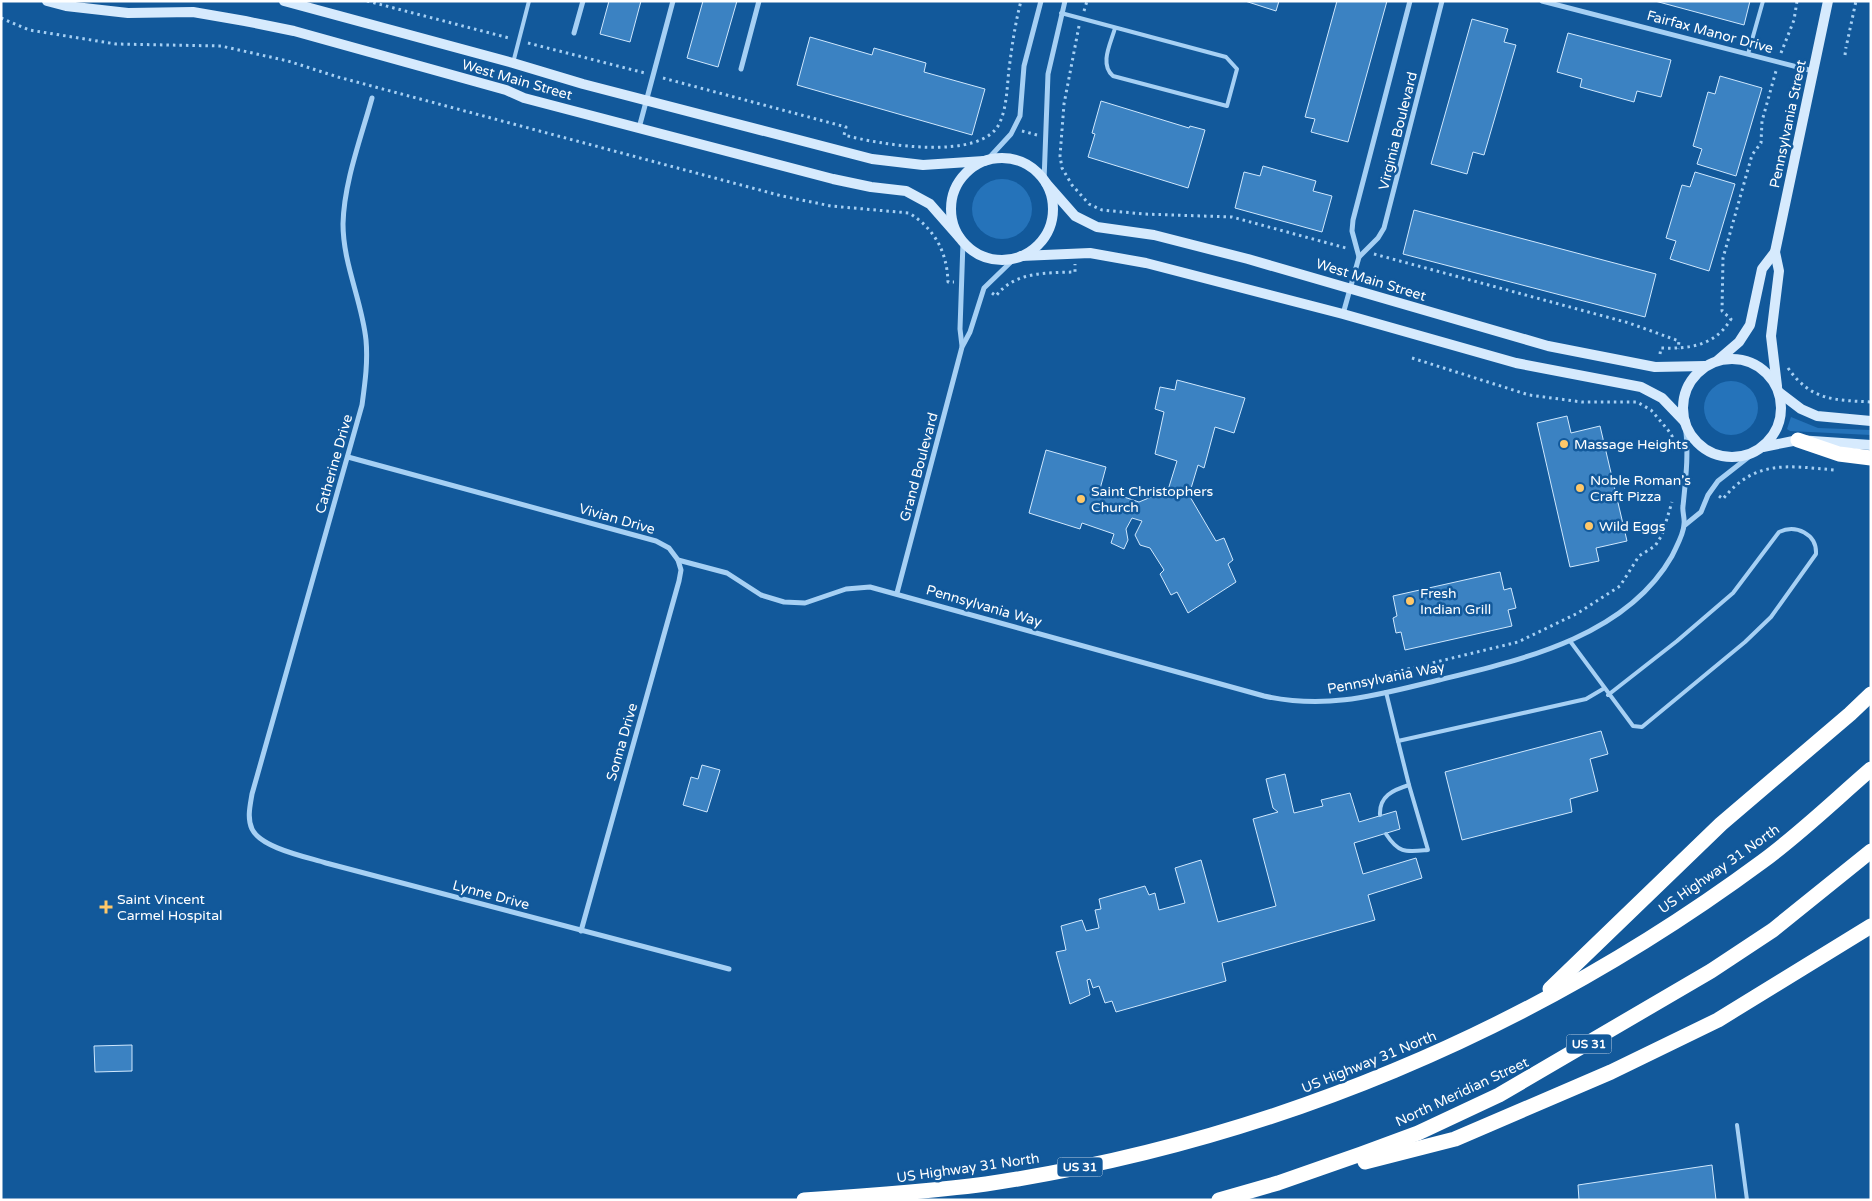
<svg xmlns="http://www.w3.org/2000/svg" width="1872" height="1201" viewBox="0 0 1872 1201" font-family="'Varela Round',sans-serif">
	<rect width="100%" height="100%" fill="#12599b"/>
	<g fill="#2573ba">
		<circle cx="1002" cy="209" r="30"/>
		<circle cx="1731" cy="408" r="27"/>
		<polygon points="1791,417 1818,428 1871,430 1871,435 1790,431 1787,429"/>
	</g>
	<g fill="#3b82c2" stroke="#cfe8fe">
		<polygon points="609,1 641,1 630,42 600,34"/>
		<polygon points="703,1 737,1 718,67 687,58"/>
		<polygon points="1245,1 1279,1 1276,11"/>
		<polygon points="1337,1 1387,1 1348,142 1311,132 1315,119 1305,117"/>
		<polygon points="1655,1 1750,1 1744,25"/>
		<polygon points="1472,19 1508,29 1504,42 1516,45 1484,155 1473,152 1467,174 1431,164"/>
		<polygon points="1568,33 1671,60 1661,97 1637,91 1634,102 1580,87 1582,79 1557,72"/>
		<polygon points="810,37 872,55 874,48 926,63 924,72 985,89 972,135 797,85"/>
		<polygon points="1720,76 1762,88 1736,176 1697,164 1702,149 1693,146 1708,92 1715,94"/>
		<polygon points="1101,101 1189,128 1190,126 1205,130 1188,188 1088,157 1095,134 1092,133"/>
		<polygon points="1263,166 1316,181 1313,191 1332,196 1322,232 1235,208 1244,172 1260,176"/>
		<polygon points="1695,172 1735,184 1709,271 1670,259 1676,241 1666,238 1682,185 1690,187"/>
		<polygon points="1414,210 1656,274 1645,317 1403,254"/>
		<polygon points="1177,380 1245,398 1234,433 1215,427 1204,468 1198,465 1189,495 1216,541 1224,538 1233,560 1228,564 1236,582 1188,613 1177,592 1171,595 1160,574 1164,570 1150,548 1140,545 1135,535 1142,521 1132,518 1126,529 1128,540 1124,549 1111,543 1114,534 1082,523 1080,529 1029,513 1046,450 1106,467 1100,489 1139,502 1168,490 1177,461 1155,454 1164,412 1155,409 1160,387 1175,390"/>
		<polygon points="1567,416 1571,433 1600,426 1627,541 1596,548 1599,561 1570,567 1537,423"/>
		<polygon points="1500,572 1504,590 1511,588 1516,608 1508,610 1512,626 1405,650 1401,632 1396,633 1393,618 1397,616 1393,596"/>
		<polygon points="1601,731 1608,754 1590,759 1598,791 1570,799 1572,812 1462,840 1445,772"/>
		<polygon points="702,765 720,770 707,812 683,805 691,777 698,779"/>
		<polygon points="1285,774 1294,813 1323,806 1321,800 1350,793 1359,822 1396,811 1400,829 1354,843 1363,874 1416,858 1422,878 1368,895 1375,920 1222,963 1226,981 1116,1012 1112,1001 1105,1003 1099,986 1093,988 1090,979 1087,980 1090,995 1070,1004 1056,952 1066,950 1061,926 1082,920 1086,931 1099,928 1095,910 1101,909 1099,899 1145,886 1149,895 1155,893 1159,910 1185,903 1175,868 1201,860 1218,922 1276,906 1253,819 1278,812 1273,808 1266,779"/>
		<polygon points="132,1045 132,1071 95,1072 94,1046"/>
		<polygon points="1712,1165 1716,1200 1579,1200 1578,1185"/>
	</g>
	<g fill="none" stroke-linecap="round" stroke-linejoin="round">
		<g stroke="#a6d0f4" stroke-width="3" stroke-dasharray="2.5 4" stroke-linecap="butt">
			<polyline points="367,1 509,38"/>
			<polyline points="1084,11 1087,1"/>
			<path d="M 1,18 L 29,30 L 116,44 L 221,46 L 288,61 L 338,77 L 782,196 L 831,206 L 909,213 C 935,229 947,252 948,282 L 954,282"/>
			<polyline points="1079,26 1064,104 1060,156 1062,168 1072,185 1089,204 1102,210 1143,214 1232,217 1346,248"/>
			<polyline points="528,43 645,73"/>
			<polyline points="1847,43 1856,1"/>
			<polyline points="1781,53 1794,20 1797,1"/>
			<polyline points="1845,55 1846,47"/>
			<path d="M 663,78 L 846,127 L 844,135 C 877,144 983,163 1000,122 C 1007,106 1007,87 1009,69 C 1012,46 1015,24 1021,1"/>
			<polyline points="1022,131 1037,135"/>
			<polyline points="1374,254 1629,323 1679,341 1678,349"/>
			<path d="M 992,293 L 996,296 C 1015,271 1047,273 1075,272 L 1075,264"/>
			<path d="M 1660,354 L 1661,348 C 1689,349 1715,346 1731,319 L 1722,311 L 1723,258 L 1752,155 L 1761,143 L 1762,121 L 1776,71"/>
			<polyline points="1412,358 1529,395 1582,402 1637,402 1651,410 1668,430 1672,436 1675,454"/>
			<path d="M 1788,368 C 1811,401 1835,400 1871,402"/>
			<path d="M 1719,496 L 1723,499 C 1755,459 1789,466 1834,470"/>
			<polyline points="1352,687 1391,673 1518,642 1578,613 1620,586 1639,556 1655,546 1662,535 1672,502"/>
		</g>
		<g stroke="#a6d0f4" stroke-width="4">
			<path d="M 1061,13 L 1226,57 L 1237,69 L 1227,106 L 1113,76 C 1099,64 1111,43 1115,28"/>
			<polyline points="1748,54 1763,1"/>
			<polyline points="513,63 529,1"/>
			<path d="M 1570,641 L 1633,726 L 1642,727 L 1745,642 L 1771,617 L 1816,554 C 1817,534 1796,524 1779,532 L 1733,593 L 1677,641 L 1608,695"/>
			<polyline points="1386,692 1398,741 1586,699 1603,689"/>
			<path d="M 1380,815 C 1379,796 1393,790 1409,785 L 1398,741"/>
			<path d="M 1386,834 C 1399,854 1406,852 1428,850 L 1409,785"/>
			<polyline points="1737,1125 1747,1200"/>
		</g>
		<g stroke="#a6d0f4" stroke-width="5">
			<polyline points="1542,1 1813,71"/>
			<polyline points="574,33 583,1"/>
			<polyline points="741,69 759,1"/>
			<path d="M 372,98 C 361,138 344,182 343,224 C 343,264 362,301 366,340 C 368,362 365,383 362,405 L 252,794 C 250,806 247,818 252,829 C 261,848 307,857 326,863 L 729,969"/>
			<polyline points="639,128 673,1"/>
			<polyline points="988,159 1011,134 1020,116 1024,66 1041,1"/>
			<polyline points="1044,181 1048,74 1065,1"/>
			<polyline points="1359,257 1352,231 1353,220 1410,1"/>
			<polyline points="1343,314 1359,257 1378,238 1384,228 1442,1"/>
			<polyline points="962,346 960,329 963,242"/>
			<path d="M 348,457 L 656,541 L 669,548 L 678,560 L 727,573 L 761,595 L 784,602 L 805,603 L 846,589 L 870,587 L 1264,696 C 1328,710 1377,695 1439,680 C 1521,660 1626,637 1672,556 C 1676,547 1684,534 1684,524 C 1685,518 1682,512 1683,506 C 1686,477 1689,452 1685,423"/>
			<polyline points="1685,525 1701,512 1708,495 1718,481 1755,452"/>
			<polyline points="897,593 962,347 970,332 984,288 1015,258"/>
			<polyline points="581,931 679,581 681,570 678,560"/>
		</g>
		<g stroke="#d6eafd" stroke-width="10">
			<polyline points="47,1 66,6 128,13 193,12 245,21 294,31 506,90 524,98 833,179 871,187 906,191 930,204 959,237"/>
			<polyline points="284,1 513,63 583,84 872,159 923,165 984,161"/>
			<circle cx="1002" cy="209" r="51"/>
			<polyline points="1046,183 1075,216 1097,227 1154,235 1248,259 1548,346 1655,367 1705,366"/>
			<polyline points="1021,256 1090,253 1146,263 1343,314 1516,363 1641,387 1662,398 1685,422"/>
			<circle cx="1732" cy="408" r="49"/>
			<polyline points="1718,360 1739,342 1750,325 1762,269 1775,252"/>
			<polyline points="1777,386 1771,336 1779,271 1775,252 1828,1"/>
			<polyline points="1780,393 1801,409 1817,416 1871,421"/>
			<polyline points="1763,447 1798,440 1871,445"/>
		</g>
		<g stroke="#fff" stroke-width="15">
			<polyline points="1798,440 1839,454 1871,458"/>
			<polyline points="1550,989 1721,824 1850,714 1871,694"/>
			<polyline points="1365,1162 1455,1139 1611,1072 1718,1020 1871,926"/>
			<path d="M 804,1200 C 865,1196 926,1192 986,1184 C 1269,1142 1533,1031 1763,861 C 1801,833 1835,800 1871,769"/>
			<polyline points="1219,1200 1278,1183 1361,1154 1418,1133 1499,1095 1711,971 1773,930 1871,851"/>
		</g>
	</g>
	<g fill="#ffc869" stroke="#12599b" stroke-width="2">
		<circle cx="1564" cy="444" r="5"/>
		<circle cx="1580" cy="488" r="5"/>
		<circle cx="1081" cy="499" r="5"/>
		<circle cx="1589" cy="526" r="5"/>
		<circle cx="1410" cy="601" r="5"/>
		<path d="M103.5 899.5h5v5h5v5h-5v5h-5v-5h-5v-5h5z"/>
	</g>
	<g text-anchor="middle" dominant-baseline="central" stroke-width="5" stroke-linejoin="round" paint-order="stroke">
		<g fill="#12599b" stroke="#b8cde1" stroke-width="1">
			<rect x="1566.5" y="1034.5" width="45" height="19" rx="4"/>
			<rect x="1057.5" y="1157.5" width="45" height="19" rx="4"/>
		</g>
		<g font-size="12" font-weight="bold" fill="#fff">
			<text x="1589" y="1044">US 31</text>
			<text x="1080" y="1167">US 31</text>
		</g>
		<g font-size="14" fill="#fff" stroke="#12599b">
			<text transform="translate(1710 32) rotate(15)">Fairfax Manor Drive</text>
			<text transform="translate(517 80) rotate(16)">West Main Street</text>
			<text transform="translate(1788 124) rotate(-78)">Pennsylvania Street</text>
			<text transform="translate(1398 131) rotate(-76)">Virginia Boulevard</text>
			<text transform="translate(1371 280) rotate(17)">West Main Street</text>
			<text transform="translate(334 464) rotate(-74)">Catherine Drive</text>
			<text transform="translate(919 467) rotate(-75)">Grand Boulevard</text>
			<text transform="translate(617 519) rotate(16)">Vivian Drive</text>
			<text transform="translate(984 606) rotate(16)">Pennsylvania Way</text>
			<text transform="translate(1386 678) rotate(-11)">Pennsylvania Way</text>
			<text transform="translate(622 742) rotate(-74)">Sonna Drive</text>
			<text transform="translate(1719 869) rotate(-35)">US Highway 31 North</text>
			<text transform="translate(491 895) rotate(15)">Lynne Drive</text>
			<text transform="translate(1369 1062) rotate(-22)">US Highway 31 North</text>
			<text transform="translate(1462 1092) rotate(-25)">North Meridian Street</text>
			<text transform="translate(968 1168) rotate(-8)">US Highway 31 North</text>
		</g>
		<g font-size="14" fill="#fff" stroke="#12599b" text-anchor="start">
			<text x="1574" y="444">Massage Heights</text>
			<text x="1590" y="480">Noble Roman's<tspan x="1590" dy="16">Craft Pizza</tspan></text>
			<text x="1091" y="491">Saint Christophers<tspan x="1091" dy="16">Church</tspan></text>
			<text x="1599" y="526">Wild Eggs</text>
			<text x="1420" y="593">Fresh<tspan x="1420" dy="16">Indian Grill</tspan></text>
			<text x="117" y="899">Saint Vincent<tspan x="117" dy="16">Carmel Hospital</tspan></text>
		</g>
	</g>
	<rect width="1872" height="1201" fill="none" stroke="#ffffff" stroke-width="5"/>
</svg>
